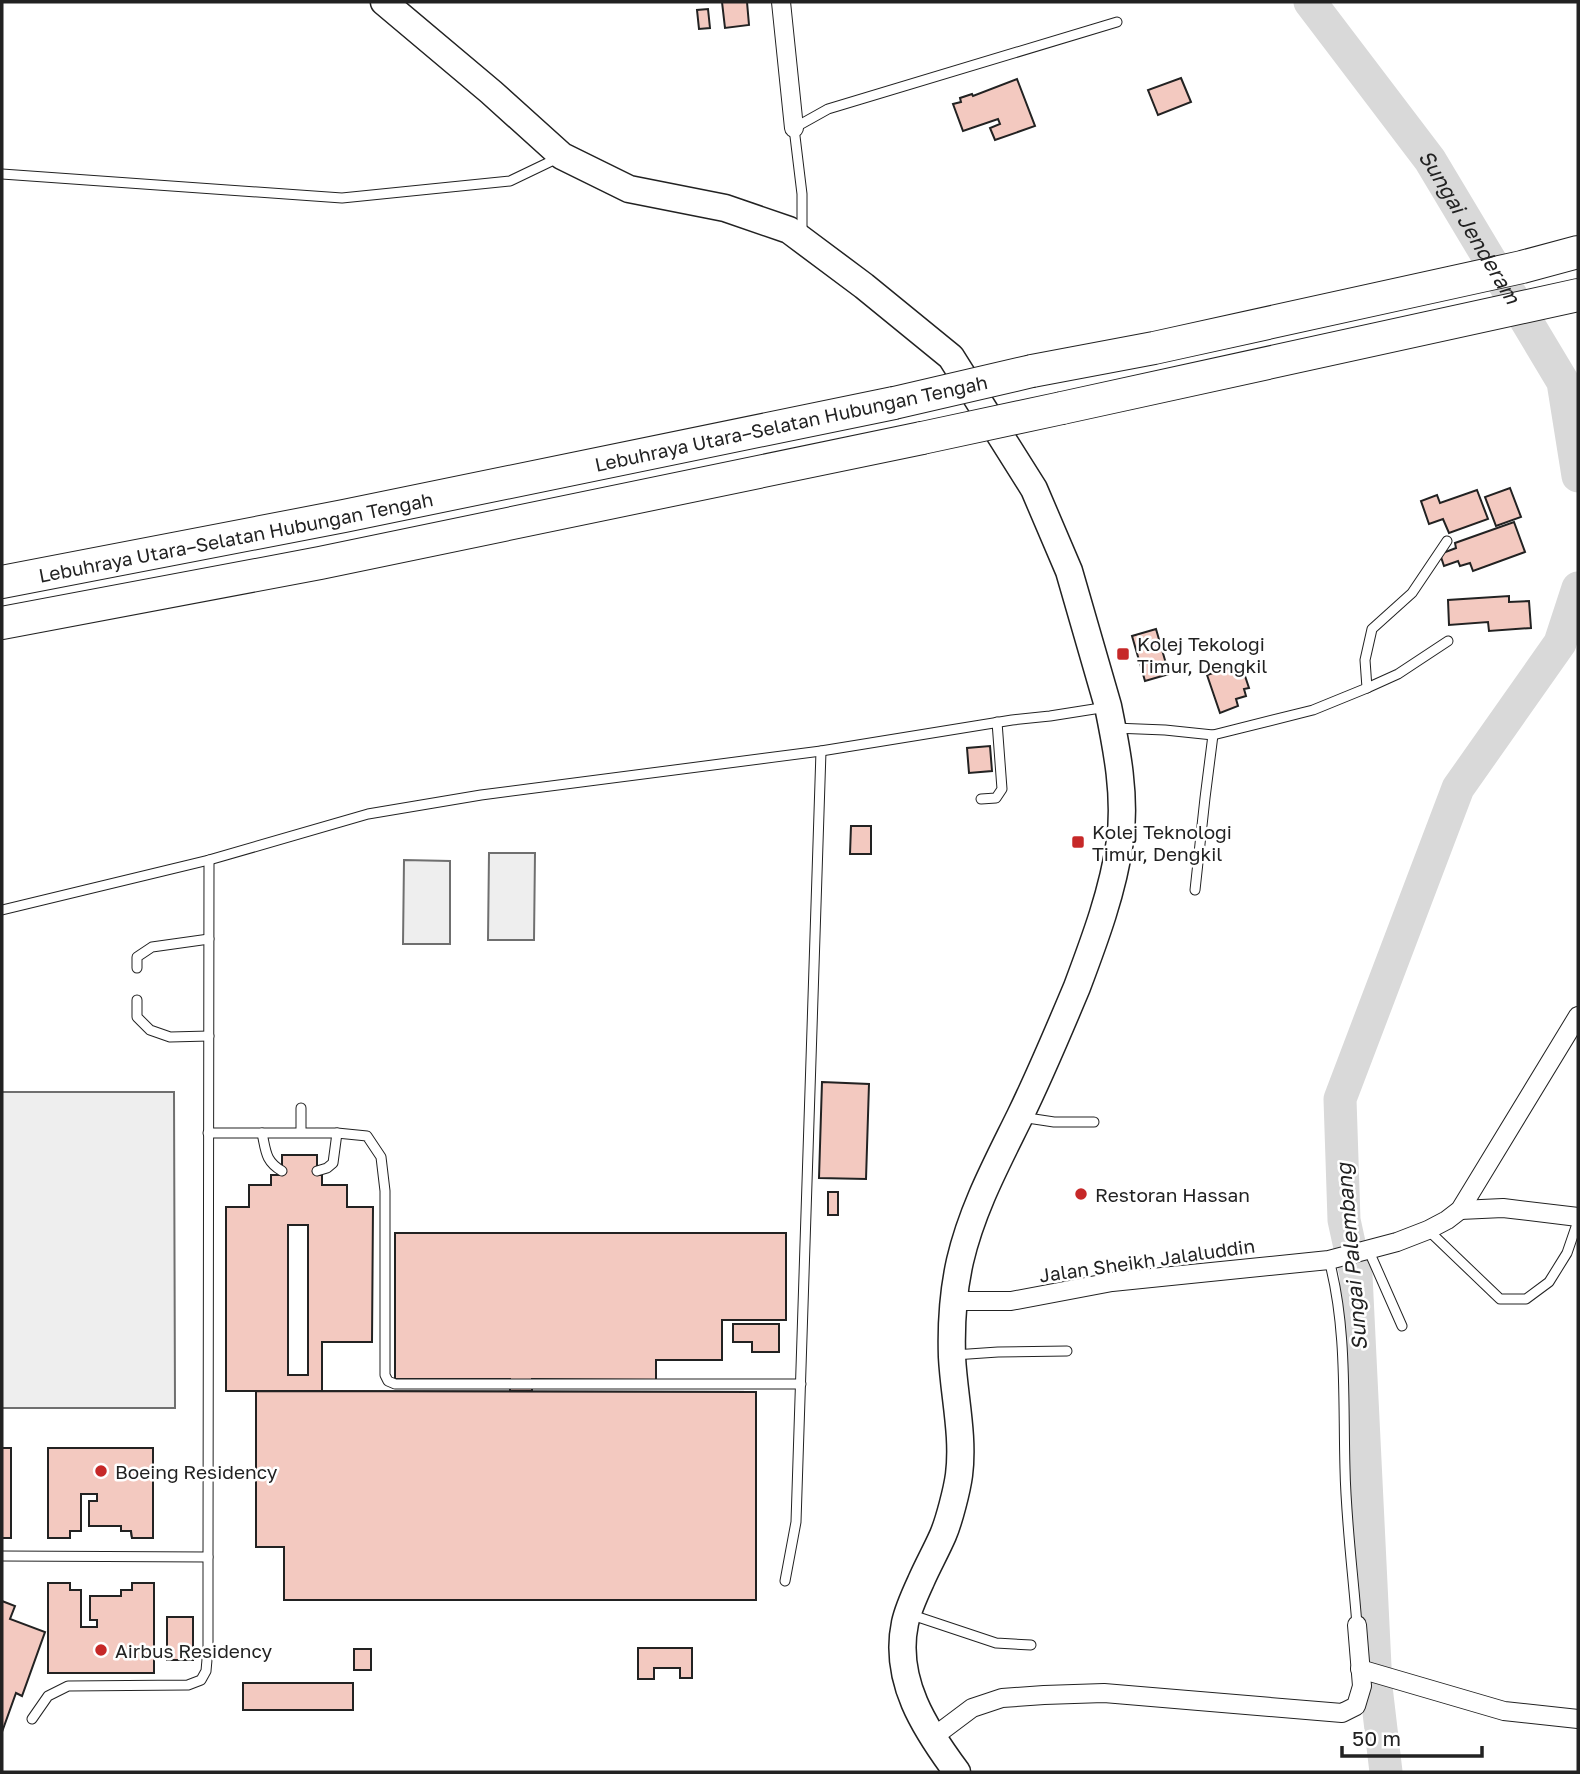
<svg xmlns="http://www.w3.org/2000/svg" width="1580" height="1774" viewBox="0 0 1580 1774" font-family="'Golos Text',sans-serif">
	<rect width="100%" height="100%" fill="#fff"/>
	<g fill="#eee" stroke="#6f6f6f" stroke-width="2">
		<polygon points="489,853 535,853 534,940 488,940"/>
		<polygon points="404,860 450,861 450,944 403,944"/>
		<polygon points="2,1092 174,1092 175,1408 2,1408"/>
	</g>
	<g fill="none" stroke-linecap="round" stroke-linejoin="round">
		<g stroke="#d9d9d9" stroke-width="33">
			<path id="s1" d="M 1310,2 L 1430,160 L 1563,382 L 1578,476"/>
			<polyline points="1386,1772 1376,1687 1356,1275 1344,1220 1340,1099 1458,788 1560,643 1578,588"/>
		</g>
	</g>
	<g fill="#f3c9c0" stroke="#222" stroke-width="2" fill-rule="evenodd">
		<polygon points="722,2 747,2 749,25 725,28"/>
		<polygon points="708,9 710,28 699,29 697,10"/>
		<polygon points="1181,78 1191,102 1158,115 1148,90"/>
		<polygon points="1017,79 1035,126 995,140 990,128 1000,124 998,119 963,131 953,104 961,102 960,98 972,94 973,96"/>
		<polygon points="1510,488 1521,517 1496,526 1485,497"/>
		<polygon points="1477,490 1488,519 1449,533 1443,519 1429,524 1421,501 1437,495 1440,503"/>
		<polygon points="1514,522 1525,552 1473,571 1470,563 1460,566 1458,561 1444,566 1440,554 1456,548 1455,543"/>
		<polygon points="1509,596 1509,602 1529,601 1531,628 1489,631 1488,622 1449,625 1448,600"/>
		<polygon points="1156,629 1169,674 1145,681 1132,636"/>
		<polygon points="1241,664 1249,688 1244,689 1246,696 1236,699 1238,706 1220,713 1207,675"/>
		<polygon points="990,746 992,771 969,773 967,748"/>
		<polygon points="851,826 871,826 871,854 850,854"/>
		<polygon points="822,1082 869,1084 866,1179 819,1178"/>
		<path d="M 282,1155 L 317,1155 L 317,1175 L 322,1175 L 322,1185 L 347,1185 L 347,1207 L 373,1207 L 372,1342 L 322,1342 L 322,1391 L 226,1391 L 226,1207 L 249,1207 L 249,1185 L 271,1185 L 271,1175 L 282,1175 ZM 288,1225 L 308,1225 L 308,1375 L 288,1375 Z"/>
		<rect x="828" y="1192" width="10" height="23"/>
		<polygon points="395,1233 786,1233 786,1320 722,1320 722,1360 656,1360 656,1380 532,1379 532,1391 510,1391 510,1379 395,1379"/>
		<polygon points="733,1324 779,1324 779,1352 752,1352 752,1342 733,1342"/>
		<path d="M 256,1391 L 756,1392 L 756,1600 L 284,1600 L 284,1547 L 256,1547 ZM 344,1462 L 511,1462 L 511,1488 L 344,1488 ZM 535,1462 L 702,1462 L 702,1488 L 535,1488 Z"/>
		<polygon points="256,1391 756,1392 756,1600 284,1600 284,1547 256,1547"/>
		<rect x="2" y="1448" width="9" height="90"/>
		<rect x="2" y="1448" width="9" height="90"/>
		<path d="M 48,1448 L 153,1448 L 153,1538 L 132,1538 L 131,1531 L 121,1531 L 121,1526 L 89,1526 L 89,1501 L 97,1501 L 97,1494 L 81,1494 L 81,1531 L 70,1531 L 70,1538 L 48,1538 ZM 111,1494 L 121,1494 L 121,1512 L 115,1512 L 115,1501 L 111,1501 Z"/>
		<polygon points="48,1448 153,1448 153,1538 132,1538 131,1531 121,1531 121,1526 89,1526 89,1501 97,1501 97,1494 81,1494 81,1531 70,1531 70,1538 48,1538"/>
		<path d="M 48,1583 L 70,1583 L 70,1590 L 81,1590 L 81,1627 L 97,1627 L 97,1620 L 90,1620 L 90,1596 L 121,1596 L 121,1590 L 132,1590 L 132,1583 L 154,1583 L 154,1673 L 48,1673 ZM 115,1609 L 121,1609 L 121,1626 L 111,1626 L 111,1620 L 115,1619 Z"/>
		<polygon points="48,1583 70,1583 70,1590 81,1590 81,1627 97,1627 97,1620 90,1620 90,1596 121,1596 121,1590 132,1590 132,1583 154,1583 154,1673 48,1673"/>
		<polygon points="2,1601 15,1606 10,1619 45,1632 22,1696 16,1693 2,1732"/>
		<rect x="167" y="1617" width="26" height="43"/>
		<polygon points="638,1648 692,1648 692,1678 680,1678 680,1668 654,1668 654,1679 638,1679"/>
		<rect x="354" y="1649" width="17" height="21"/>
		<rect x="243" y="1683" width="110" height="27"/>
	</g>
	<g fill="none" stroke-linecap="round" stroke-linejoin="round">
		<defs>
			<g id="lane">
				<polyline points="2,174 342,198 510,181 560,157"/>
				<polyline points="802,235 802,194 794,128 828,109 1117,22"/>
				<polyline points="1367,688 1398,674 1448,641"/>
				<polyline points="1114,728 1165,730 1213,735 1313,710 1367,688 1365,660 1372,629 1412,593 1447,541"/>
				<polyline points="981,799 996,798 1002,789 997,722"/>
				<polyline points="1195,890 1205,798 1213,735"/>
				<polyline points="2,910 209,860 368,814 481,795 821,751 1012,720 1050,716 1107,707"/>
				<polyline points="137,968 137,957 152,947 209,939"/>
				<polyline points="137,1000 137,1017 150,1030 170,1037 209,1036"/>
				<polyline points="301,1108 301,1132"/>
				<polyline points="1021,1117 1054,1122 1094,1122"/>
				<polyline points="208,1133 337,1133 367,1136 381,1157 385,1191 385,1375 388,1381 395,1384 801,1384"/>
				<path d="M 262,1133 C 266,1151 265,1161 282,1171"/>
				<polyline points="317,1171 327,1168 333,1163 337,1133"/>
				<polyline points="1428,1230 1500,1299 1526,1299 1549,1282 1567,1253 1578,1221"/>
				<polyline points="1368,1249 1402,1326"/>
				<path d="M 1329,1260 C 1347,1327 1343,1399 1345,1469 C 1346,1521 1353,1573 1357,1625"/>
				<polyline points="954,1355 998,1352 1067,1351"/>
				<polyline points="2,1556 208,1557"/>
				<polyline points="785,1581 796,1522 821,751"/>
				<polyline points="909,1614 996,1643 1031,1645"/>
				<polyline points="32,1719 48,1696 68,1686 188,1685 201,1680 206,1671 208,1648 208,1557 209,860"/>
			</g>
			<g id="street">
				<polyline points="781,2 794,128"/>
				<polyline points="1460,1210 1503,1208 1578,1217"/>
				<polyline points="954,1301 1011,1301 1112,1282 1329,1260 1397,1242 1428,1230 1447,1220 1460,1210 1578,1016"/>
				<polyline points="1360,1669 1504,1711 1578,1719"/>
				<polyline points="932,1738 972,1708 1002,1698 1044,1695 1104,1693 1342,1713 1356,1706 1362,1686 1357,1625"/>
			</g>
			<path id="primary" d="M 384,2 L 491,92 L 562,156 L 629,189 L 725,208 L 789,230 L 864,286 L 951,357 L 1034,489 L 1069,571 L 1108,706 C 1117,750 1126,796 1120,841 C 1113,891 1095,939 1077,987 C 1059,1030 1041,1073 1020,1116 C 997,1163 972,1209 960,1261 C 953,1292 951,1326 952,1357 C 954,1396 964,1436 959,1475 C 957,1490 949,1521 943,1535 C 936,1551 928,1565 921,1581 C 915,1594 908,1609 905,1623 C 893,1680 925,1729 957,1772"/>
			<g id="highway">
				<polyline points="1032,371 1154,348 1522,267 1578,252"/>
				<polyline points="1062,408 1578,295"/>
				<path id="s2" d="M 2,582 L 344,516 L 894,403"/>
				<polyline points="2,623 320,563 922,438"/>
			</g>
		</defs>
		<use href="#lane" stroke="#222" stroke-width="11"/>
		<use href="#street" stroke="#222" stroke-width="20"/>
		<use href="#primary" stroke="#222" stroke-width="29"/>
		<use href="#highway" stroke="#222" stroke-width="34"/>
		<use href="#lane" stroke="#fff" stroke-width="9"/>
		<use href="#street" stroke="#fff" stroke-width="18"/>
		<use href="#primary" stroke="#fff" stroke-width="26"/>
		<use href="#highway" stroke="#fff" stroke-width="32"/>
		<defs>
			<g id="highway-bridge">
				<polyline points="894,403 1032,371"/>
				<polyline points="922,438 1062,408"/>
			</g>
		</defs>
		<use href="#highway-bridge" stroke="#222" stroke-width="34" stroke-linecap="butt"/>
		<use href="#highway-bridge" stroke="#fff" stroke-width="32"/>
	</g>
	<g fill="#c62828" stroke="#fff" stroke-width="2.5">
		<rect x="1116" y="647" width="14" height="14" rx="3.5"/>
		<rect x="1071" y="835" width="14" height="14" rx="3.5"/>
		<circle cx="1081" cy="1194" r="7"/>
		<circle cx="101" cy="1471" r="7"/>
		<circle cx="101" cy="1650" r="7"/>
	</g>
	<g text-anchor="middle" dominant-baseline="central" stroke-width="5" stroke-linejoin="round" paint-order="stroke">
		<g font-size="19" fill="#222" stroke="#fff">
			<text transform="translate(791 423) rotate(-12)">Lebuhraya Utara–Selatan Hubungan Tengah</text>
			<text stroke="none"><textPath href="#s2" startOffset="238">Lebuhraya Utara–Selatan Hubungan Tengah</textPath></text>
			<text transform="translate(1147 1260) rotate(-8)">Jalan Sheikh Jalaluddin</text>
		</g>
		<g font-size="19" fill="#222" stroke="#fff" text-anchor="start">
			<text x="1137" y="643">Kolej Tekologi<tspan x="1137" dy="22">Timur, Dengkil</tspan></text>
			<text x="1092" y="831">Kolej Teknologi<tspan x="1092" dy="22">Timur, Dengkil</tspan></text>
			<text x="1095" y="1194">Restoran Hassan</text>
			<text x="115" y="1471">Boeing Residency</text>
			<text x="115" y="1650">Airbus Residency</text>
		</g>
		<g font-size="21" font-style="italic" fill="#222" stroke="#fff">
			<text stroke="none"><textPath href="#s1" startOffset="276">Sungai Jenderam</textPath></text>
			<text transform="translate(1351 1257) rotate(-95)">Sungai Palembang</text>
		</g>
	</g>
	<rect width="1580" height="1774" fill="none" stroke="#222222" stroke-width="7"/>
	<path d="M1342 1746v10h140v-10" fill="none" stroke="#222222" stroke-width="3.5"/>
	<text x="1352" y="1746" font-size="21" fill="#222222" stroke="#ffffff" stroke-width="5" paint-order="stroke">50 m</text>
</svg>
